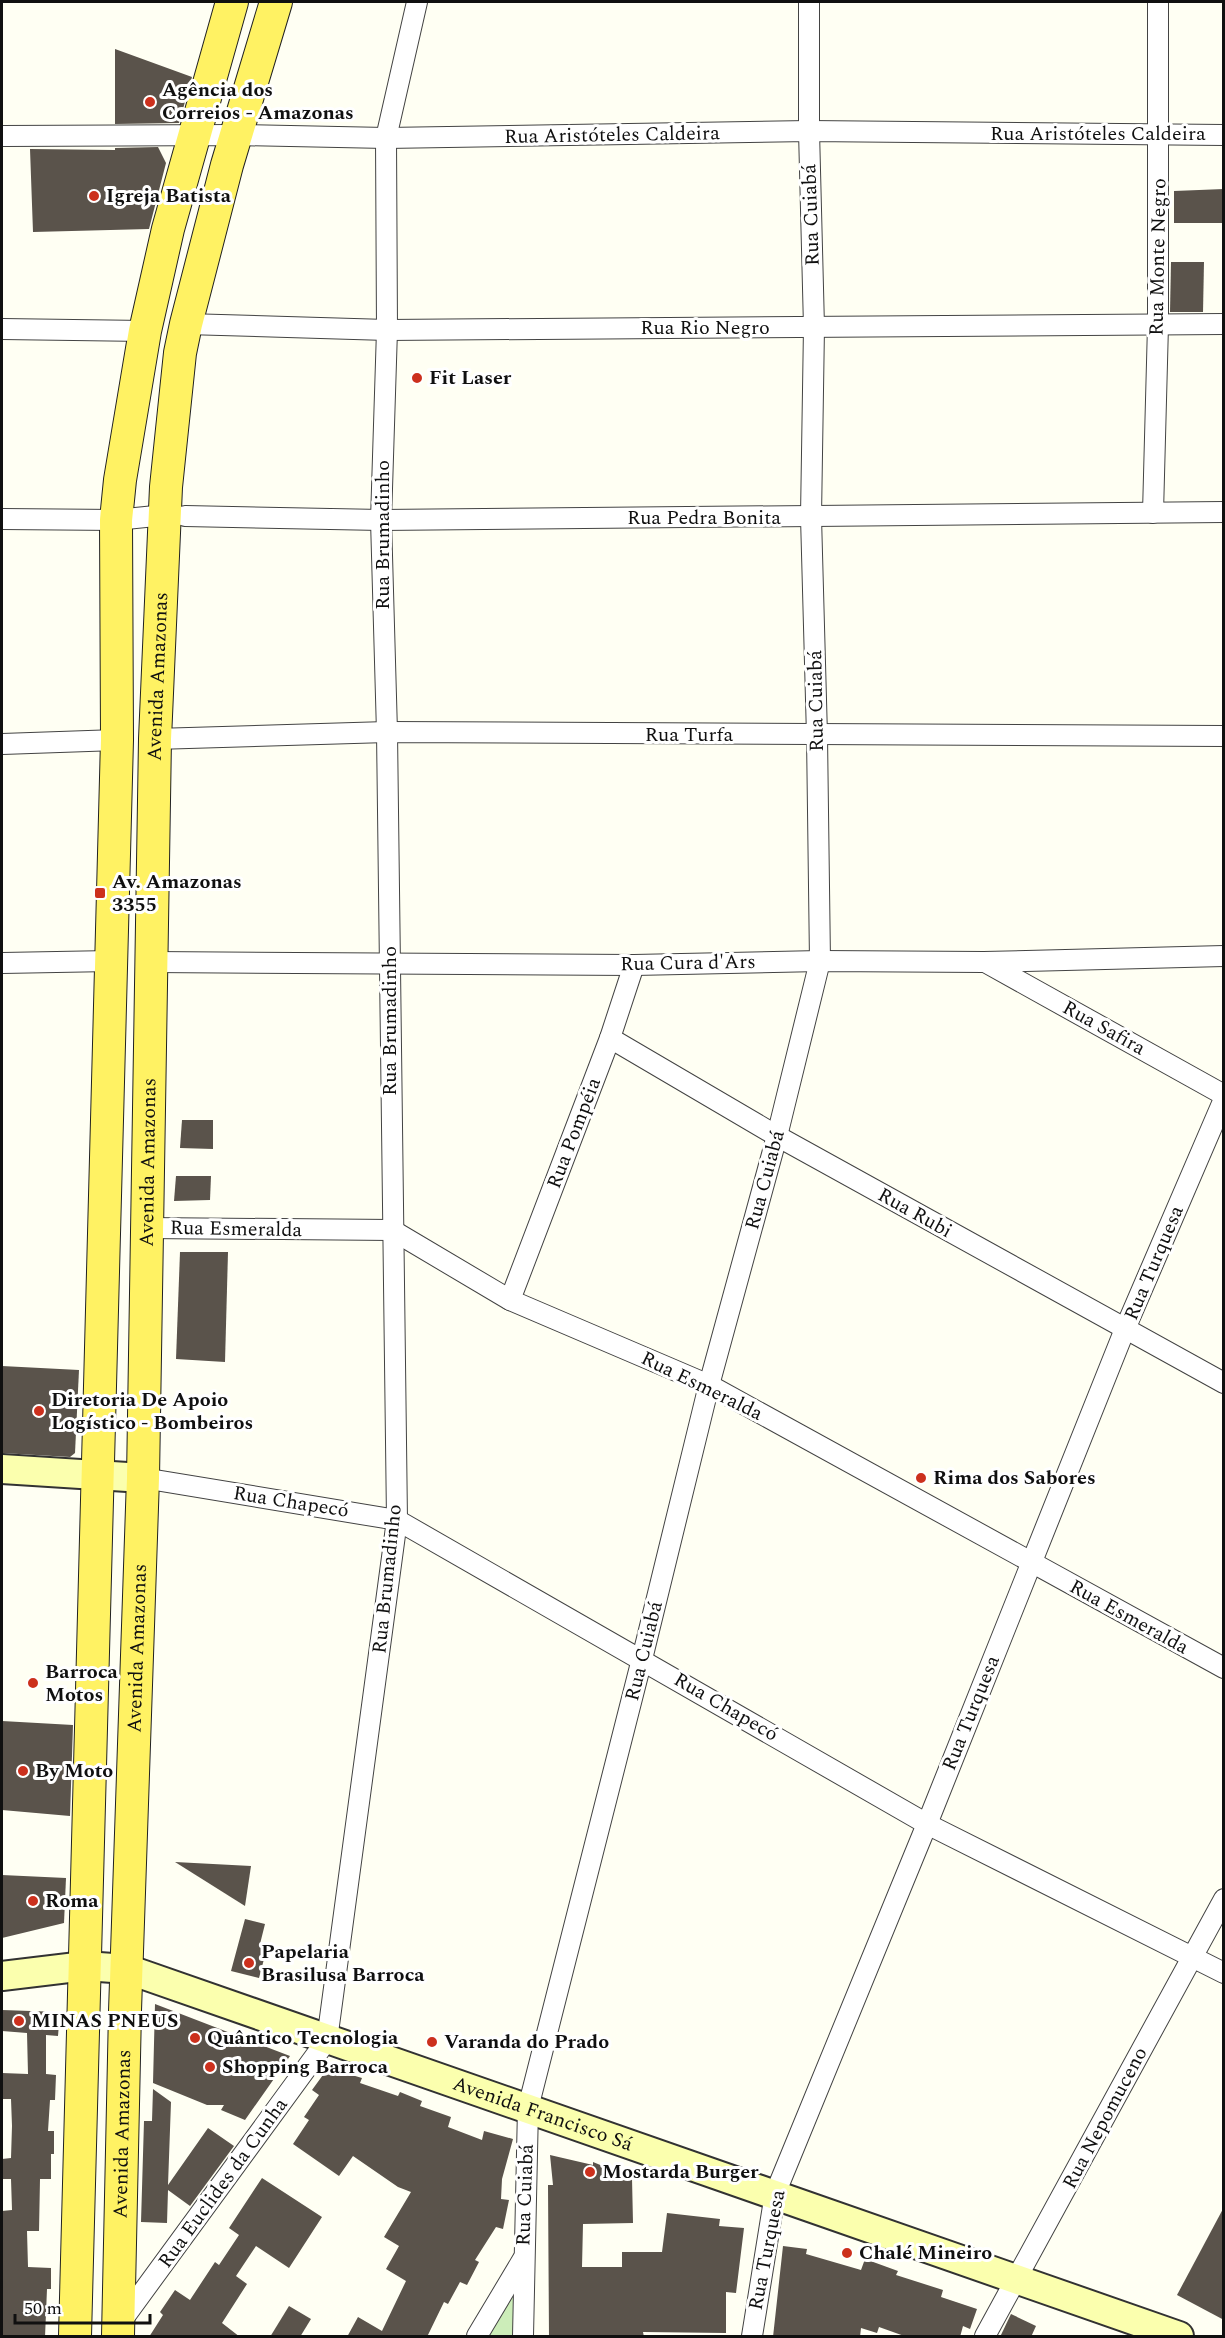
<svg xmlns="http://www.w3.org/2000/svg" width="1225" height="2338" viewBox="0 0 1225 2338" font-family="Spectral,serif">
	<rect width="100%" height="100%" fill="#fffff3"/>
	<polygon fill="#ccedb9" points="521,2263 523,2336 477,2336"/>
	<g fill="#5a534b">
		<polygon points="115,49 192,77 179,123 115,124"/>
		<polygon points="158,147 166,163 149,229 33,232 30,149 115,150 115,148"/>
		<polygon points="1224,189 1224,223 1174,223 1174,191"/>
		<polygon points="1171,262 1204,262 1203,312 1170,312"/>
		<polygon points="182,1120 213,1120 213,1149 180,1148"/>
		<polygon points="176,1176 211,1176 210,1200 174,1201"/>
		<polygon points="180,1252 228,1252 225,1362 176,1359"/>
		<polygon points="2,1366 79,1370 75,1453 70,1457 2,1453"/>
		<polygon points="2,1721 73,1725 70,1816 2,1810"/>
		<polygon points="175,1862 251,1866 245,1906"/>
		<polygon points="2,1875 66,1878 64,1923 2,1938"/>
		<polygon points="245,1919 265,1924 260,1944 268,1944 259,1978 231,1971"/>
		<polygon points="155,2004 290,2056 245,2120 221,2110 224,2105 207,2105 153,2083"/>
		<polygon points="2,2010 60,2012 58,2036 46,2035 46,2074 56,2075 55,2100 50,2100 48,2131 54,2131 54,2154 51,2154 51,2179 40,2179 39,2231 27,2231 28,2267 51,2268 51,2289 47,2289 45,2337 2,2337 2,2211 12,2210 11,2179 2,2179 2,2159 11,2158 12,2126 11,2099 2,2099 2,2073 28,2074 27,2033 2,2031"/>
		<polygon points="328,2068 362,2078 360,2083 398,2096 400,2092 422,2101 420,2106 451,2117 448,2127 482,2140 484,2131 513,2139 502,2179 501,2199 509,2200 503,2229 496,2227 475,2260 479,2262 467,2285 460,2282 448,2304 444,2302 427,2337 347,2337 358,2317 382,2331 406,2281 386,2269 399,2246 384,2237 411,2192 398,2187 353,2156 339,2176 293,2144 309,2120 304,2117 319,2095 312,2090"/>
		<polygon points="153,2089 171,2102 168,2185 208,2128 234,2146 190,2206 168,2190 167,2223 141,2222 144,2121 152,2121"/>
		<polygon points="550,2155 593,2165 593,2162 632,2178 633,2223 583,2224 582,2267 622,2267 622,2252 662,2252 667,2213 720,2219 719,2226 744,2228 736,2293 726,2292 726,2333 643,2332 644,2337 549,2337 548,2185 553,2185"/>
		<polygon points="262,2178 322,2217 289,2268 256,2246 236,2276 247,2284 222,2323 240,2337 149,2337 163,2315 160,2312 175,2290 190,2300 215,2262 219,2265 239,2235 229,2228"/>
		<polygon points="1224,2207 1224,2320 1177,2295"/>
		<polygon points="783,2246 807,2249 806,2254 861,2270 865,2259 898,2271 896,2275 943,2290 941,2297 977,2309 970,2329 963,2326 960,2337 907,2337 879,2327 877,2333 861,2328 860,2337 773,2337"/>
		<polygon points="289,2306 311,2319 300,2337 270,2337"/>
		<polygon points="1011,2314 1036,2326 1031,2337 1000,2337"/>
	</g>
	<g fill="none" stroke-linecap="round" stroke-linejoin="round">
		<defs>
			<g id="street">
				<polyline points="2,136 236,135 386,138 809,131 1224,135"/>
				<polyline points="186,324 387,330 1224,324"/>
				<polyline points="2,329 145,331"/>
				<polyline points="1153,513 1158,325 1158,2"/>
				<polyline points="185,516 381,520 1224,512"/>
				<polyline points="2,519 116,520 165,515"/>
				<polyline points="155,739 387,732 1224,736"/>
				<polyline points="2,744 117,740"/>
				<polyline points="152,962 634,965 820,961 984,962 1224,956"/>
				<polyline points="985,962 1224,1095"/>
				<polyline points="2,963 111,961"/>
				<polyline points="610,1038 777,1136 1224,1383"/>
				<polyline points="147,1228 392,1230 510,1300 709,1385 1224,1668"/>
				<polyline points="510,1300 610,1038 634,965"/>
				<polyline points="143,1478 397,1520 927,1824 1224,1973"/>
				<polyline points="120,2323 327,2040 397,1520 387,732 381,520 387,330 386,138 417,2"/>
				<polyline points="477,2336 523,2259"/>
				<polyline points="523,2336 528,2108 642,1659 709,1385 777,1136 820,961 817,736 811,517 814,327 809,131 809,2"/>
				<polyline points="752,2336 775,2194 927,1824 1125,1329 1224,1099"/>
				<polyline points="985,2336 1224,1899"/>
			</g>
			<g id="secondary">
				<polyline points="2,1469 143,1478"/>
				<path id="s1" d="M 2,1976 L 85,1966 L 127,1969 L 1179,2336"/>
			</g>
			<g id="primary">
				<polyline points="75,2336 117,740 116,520 120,480 145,331 168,229 232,2"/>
				<path id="s2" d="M 118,2336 L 125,2011 L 143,1478 L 155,739 L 166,487 L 180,353 L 186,324 L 227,165 L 276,2"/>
			</g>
		</defs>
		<use href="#street" stroke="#434343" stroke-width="22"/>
		<use href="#secondary" stroke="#323232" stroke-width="32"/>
		<use href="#primary" stroke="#212121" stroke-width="34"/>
		<use href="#street" stroke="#fff" stroke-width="20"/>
		<use href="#secondary" stroke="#fbffae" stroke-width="28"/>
		<use href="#primary" stroke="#fff263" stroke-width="32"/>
	</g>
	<g fill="#cc301d" stroke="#fff" stroke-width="2">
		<circle cx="150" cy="102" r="6"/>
		<circle cx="94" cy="196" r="6"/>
		<circle cx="417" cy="378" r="6"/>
		<rect x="94" y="887" width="12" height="12" rx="3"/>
		<circle cx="39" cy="1411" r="6"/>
		<circle cx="921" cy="1478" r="6"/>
		<circle cx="33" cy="1683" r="6"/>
		<circle cx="23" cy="1771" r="6"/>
		<circle cx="33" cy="1901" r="6"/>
		<circle cx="249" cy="1963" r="6"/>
		<circle cx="19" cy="2021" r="6"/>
		<circle cx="195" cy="2038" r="6"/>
		<circle cx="432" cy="2042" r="6"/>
		<circle cx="210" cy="2067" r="6"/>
		<circle cx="590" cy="2172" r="6"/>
		<circle cx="847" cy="2253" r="6"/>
	</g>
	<g text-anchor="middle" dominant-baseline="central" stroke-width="6" stroke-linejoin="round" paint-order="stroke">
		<g font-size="20" font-weight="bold" fill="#101010" stroke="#fff" text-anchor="start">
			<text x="162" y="90">Agência dos<tspan x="162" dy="23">Correios - Amazonas</tspan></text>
			<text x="106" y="196">Igreja Batista</text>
			<text x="429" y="378">Fit Laser</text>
			<text x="112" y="882">Av. Amazonas<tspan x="112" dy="23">3355</tspan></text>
			<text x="51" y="1400">Diretoria De Apoio<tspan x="51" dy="23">Logístico - Bombeiros</tspan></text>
			<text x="933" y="1478">Rima dos Sabores</text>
			<text x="45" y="1672">Barroca<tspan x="45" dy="23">Motos</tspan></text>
			<text x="35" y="1771">By Moto</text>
			<text x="45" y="1901">Roma</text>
			<text x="261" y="1952">Papelaria<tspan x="261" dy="23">Brasilusa Barroca</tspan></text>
			<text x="31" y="2021">MINAS PNEUS</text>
			<text x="207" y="2038">Quântico Tecnologia</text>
			<text x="444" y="2042">Varanda do Prado</text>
			<text x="222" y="2067">Shopping Barroca</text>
			<text x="602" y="2172">Mostarda Burger</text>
			<text x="859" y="2253">Chalé Mineiro</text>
		</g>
		<g font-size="20" fill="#101010" stroke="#fff">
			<text x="1098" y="134">Rua Aristóteles Caldeira</text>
			<text transform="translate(612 135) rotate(-1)">Rua Aristóteles Caldeira</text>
			<text transform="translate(811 215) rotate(-92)">Rua Cuiabá</text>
			<text transform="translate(1158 257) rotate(-89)">Rua Monte Negro</text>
			<text x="705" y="328">Rua Rio Negro</text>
			<text x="704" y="518">Rua Pedra Bonita</text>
			<text transform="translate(383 535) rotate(-90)">Rua Brumadinho</text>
			<text stroke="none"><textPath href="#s2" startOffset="1660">Avenida Amazonas</textPath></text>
			<text transform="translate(816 701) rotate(-91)">Rua Cuiabá</text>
			<text x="689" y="735">Rua Turfa</text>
			<text transform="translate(688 963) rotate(-1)">Rua Cura d'Ars</text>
			<text transform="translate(390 1021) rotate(-90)">Rua Brumadinho</text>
			<text transform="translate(1104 1028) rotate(29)">Rua Safira</text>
			<text transform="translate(574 1133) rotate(-69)">Rua Pompéia</text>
			<text stroke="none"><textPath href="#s2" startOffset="1174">Avenida Amazonas</textPath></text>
			<text transform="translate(765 1180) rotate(-75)">Rua Cuiabá</text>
			<text transform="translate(915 1213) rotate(29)">Rua Rubi</text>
			<text transform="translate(236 1229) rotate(1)">Rua Esmeralda</text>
			<text transform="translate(1154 1263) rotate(-67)">Rua Turquesa</text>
			<text transform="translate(702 1386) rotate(26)">Rua Esmeralda</text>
			<text transform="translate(291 1502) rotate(9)">Rua Chapecó</text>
			<text transform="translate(387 1579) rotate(-84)">Rua Brumadinho</text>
			<text transform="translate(1129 1617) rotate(29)">Rua Esmeralda</text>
			<text stroke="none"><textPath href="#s2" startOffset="688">Avenida Amazonas</textPath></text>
			<text transform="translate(644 1651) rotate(-76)">Rua Cuiabá</text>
			<text transform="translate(726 1707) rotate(30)">Rua Chapecó</text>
			<text transform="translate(971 1713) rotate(-68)">Rua Turquesa</text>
			<text stroke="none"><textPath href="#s1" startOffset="566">Avenida Francisco Sá</textPath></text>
			<text transform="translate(1105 2118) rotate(-62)">Rua Nepomuceno</text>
			<text stroke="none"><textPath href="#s2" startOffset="202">Avenida Amazonas</textPath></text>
			<text transform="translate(223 2183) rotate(-54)">Rua Euclides da Cunha</text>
			<text transform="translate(525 2195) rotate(-88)">Rua Cuiabá</text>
			<text transform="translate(767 2250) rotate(-79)">Rua Turquesa</text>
		</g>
	</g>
	<rect width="1225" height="2338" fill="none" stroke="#101010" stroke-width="6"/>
	<path d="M15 2314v9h135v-9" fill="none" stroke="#101010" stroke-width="3"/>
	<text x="24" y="2314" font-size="18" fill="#101010" stroke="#ffffff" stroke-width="4.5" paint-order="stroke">50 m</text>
</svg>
